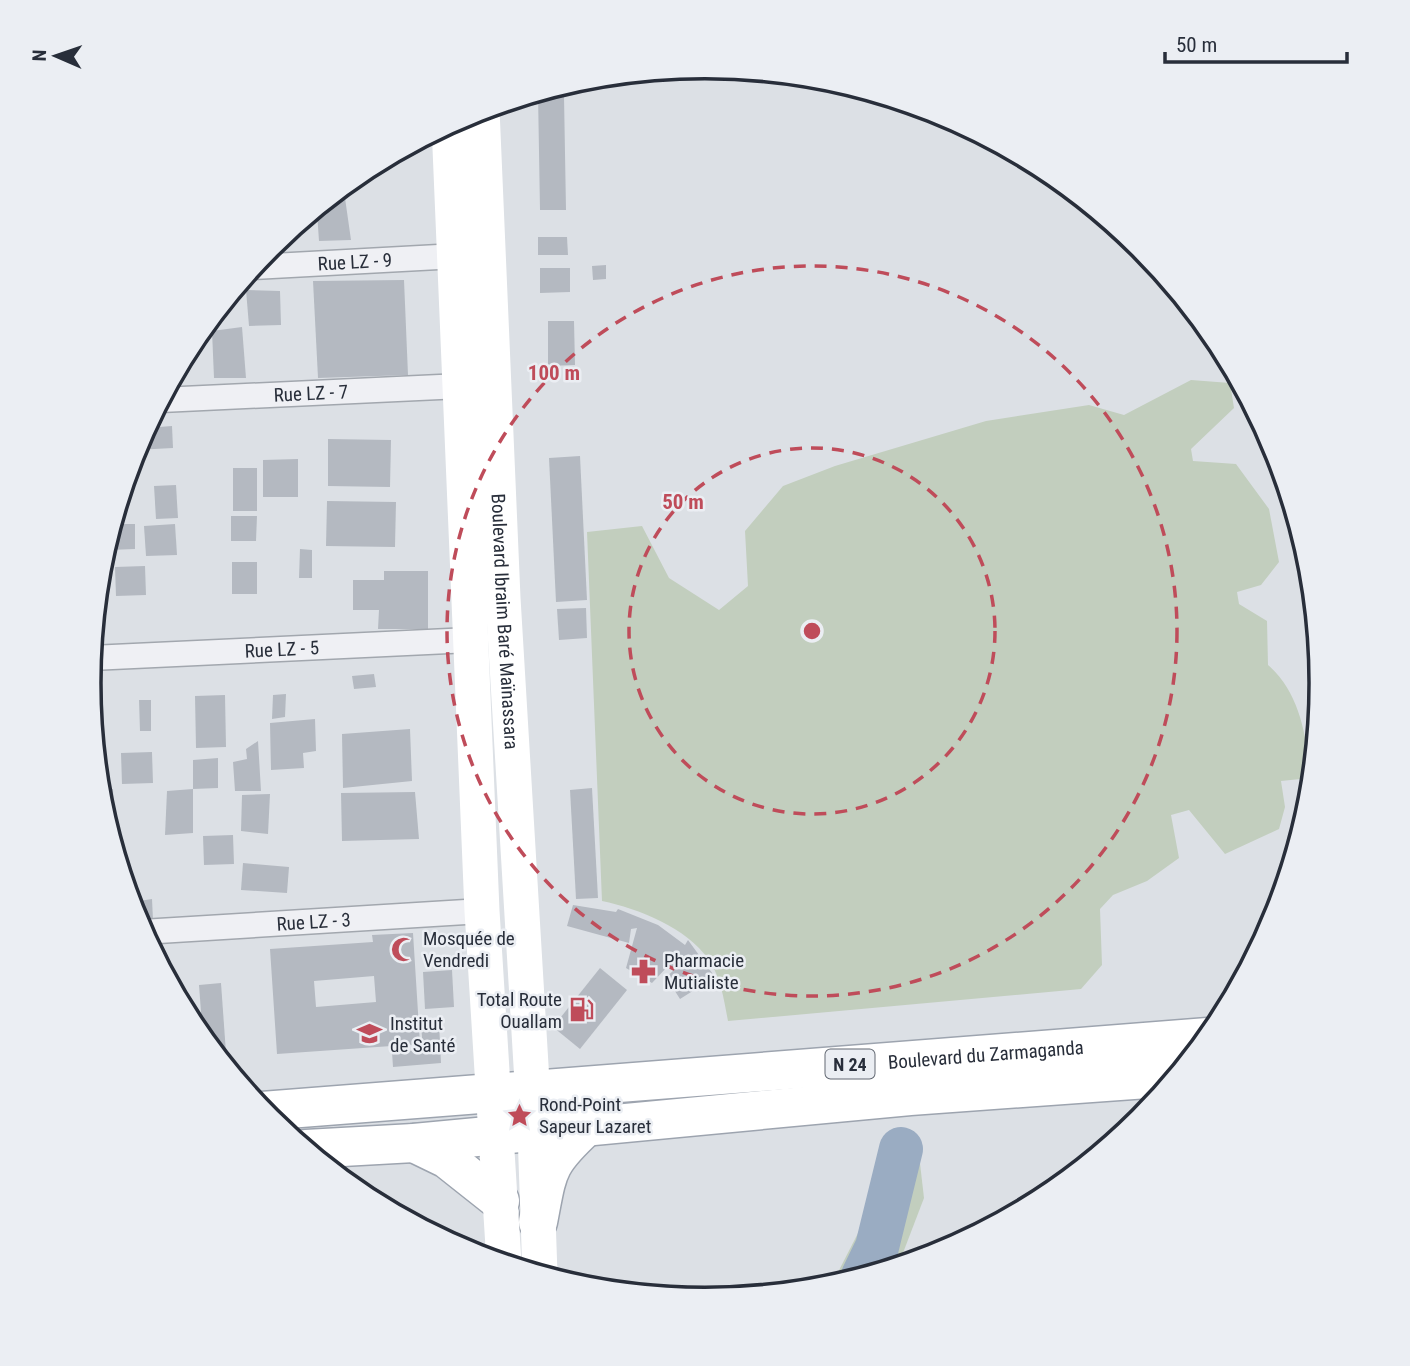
<svg xmlns="http://www.w3.org/2000/svg" width="1410" height="1366" viewBox="0 0 1410 1366" font-family="'Roboto Condensed',sans-serif">
	<rect width="100%" height="100%" fill="#dce0e5"/>
	<g fill="#c2cebe">
		<path d="M 1191,380 L 1230,383 L 1234,408 L 1191,449 L 1193,461 L 1236,464 L 1269,509 L 1279,562 L 1261,585 L 1237,592 L 1239,604 L 1267,621 L 1268,665 C 1300,693 1307,737 1310,778 L 1281,781 L 1285,807 L 1279,829 L 1225,854 L 1189,810 L 1171,815 L 1179,858 L 1147,881 L 1113,895 L 1100,909 L 1102,965 L 1081,989 L 728,1021 C 724,1000 721,978 709,960 C 686,927 639,909 602,901 L 587,532 L 642,526 L 669,578 L 719,610 L 748,586 L 745,531 L 783,486 L 835,466 L 986,421 L 1089,405 L 1124,415 Z"/>
		<polygon points="918,1146 924,1198 898,1266 831,1286 901,1149"/>
	</g>
	<g fill="none" stroke-linecap="round" stroke-linejoin="round">
		<polyline stroke="#9aacc2" stroke-width="44" points="863,1276 877,1247 901,1149"/>
	</g>
	<g fill="#b4b9c1" fill-rule="evenodd">
		<polygon points="569,83 570,95 564,96 566,210 540,210 538,93"/>
		<polygon points="337,191 344,191 351,240 319,241 317,212 311,213"/>
		<polygon points="538,237 567,237 568,255 538,255"/>
		<polygon points="606,265 606,279 593,280 592,266"/>
		<polygon points="540,268 570,268 570,292 540,293"/>
		<polygon points="404,280 408,375 318,378 313,281"/>
		<polygon points="246,290 280,291 281,325 249,326"/>
		<polygon points="548,321 574,321 575,365 548,366"/>
		<polygon points="242,327 246,378 214,378 212,331"/>
		<polygon points="172,426 173,448 135,450 146,428"/>
		<polygon points="328,439 391,440 390,487 328,486"/>
		<polygon points="580,456 587,600 556,602 549,458"/>
		<polygon points="298,459 298,497 263,497 263,460"/>
		<rect x="233" y="468" width="24" height="43"/>
		<polygon points="176,485 178,518 156,519 154,486"/>
		<polygon points="327,501 396,502 395,547 326,546"/>
		<polygon points="231,516 257,516 256,541 231,541"/>
		<polygon points="112,524 135,524 135,549 109,550"/>
		<polygon points="175,524 177,555 146,556 144,526"/>
		<polygon points="108,540 106,605 96,605 100,562"/>
		<polygon points="300,549 312,550 312,578 299,578"/>
		<rect x="232" y="562" width="25" height="32"/>
		<polygon points="145,566 146,595 116,596 115,567"/>
		<polygon points="384,571 428,571 428,629 378,629 379,610 353,610 353,580 384,580"/>
		<polygon points="586,608 587,638 559,640 557,609"/>
		<polygon points="374,674 376,687 354,689 352,676"/>
		<polygon points="286,694 285,717 272,719 273,695"/>
		<polygon points="225,695 226,747 196,748 195,696"/>
		<polygon points="139,700 151,700 151,731 140,731"/>
		<polygon points="315,719 316,751 303,753 304,768 271,770 270,723"/>
		<polygon points="410,729 412,781 343,788 342,734"/>
		<polygon points="258,741 261,791 235,791 233,762 247,759 246,749"/>
		<polygon points="152,752 153,783 122,784 121,753"/>
		<polygon points="218,758 218,788 193,789 193,760"/>
		<polygon points="592,788 598,898 576,899 570,790"/>
		<polygon points="113,789 114,815 104,816 99,790"/>
		<polygon points="193,789 193,833 165,835 167,791"/>
		<polygon points="415,792 419,839 342,841 341,793"/>
		<polygon points="270,794 268,834 241,831 242,795"/>
		<polygon points="233,835 234,864 204,865 203,836"/>
		<polygon points="243,863 289,867 287,893 241,890"/>
		<polygon points="152,899 153,920 137,921 133,902"/>
		<polygon points="573,905 616,912 618,909 658,925 685,945 688,940 715,977 680,999 666,977 673,971 668,966 652,983 626,968 637,928 631,929 629,943 567,926"/>
		<path d="M 413,933 L 420,1044 L 277,1054 L 270,949 L 373,942 L 372,935 ZM 374,976 L 376,1002 L 316,1007 L 314,981 Z"/>
		<polygon points="157,959 167,959 167,979"/>
		<polygon points="600,968 627,990 580,1049 553,1027"/>
		<polygon points="452,970 454,1007 425,1009 423,972"/>
		<polygon points="221,983 226,1053 215,1053 203,1039 199,985"/>
		<polygon points="439,1023 441,1063 393,1067 392,1052 423,1050 421,1024"/>
	</g>
	<g fill="none" stroke-linecap="round" stroke-linejoin="round">
		<defs>
			<g id="street">
				<path id="s1" d="M 253,267 L 457,256"/>
				<path id="s2" d="M 161,400 L 461,386"/>
				<path id="s3" d="M 91,658 L 470,640"/>
				<path id="s4" d="M 142,932 L 482,911"/>
			</g>
			<g id="primary">
				<path id="s6" d="M 262,1111 L 1208,1037"/>
				<polyline points="414,1143 447,1159 500,1201"/>
				<polyline points="306,1149 414,1143 910,1096 1175,1077"/>
				<path d="M 538,1222 C 548,1170 546,1164 586,1127"/>
			</g>
		</defs>
		<use href="#street" stroke="#a2a7ae" stroke-width="27"/>
		<use href="#primary" stroke="#9da4af" stroke-width="41"/>
		<use href="#street" stroke="#eff0f4" stroke-width="24"/>
		<g stroke="#fff" stroke-width="35">
			<path id="s5" d="M 482,109 L 503,598 L 535,1132 L 540,1274"/>
			<polyline points="449,124 482,911 504,1263"/>
		</g>
		<use href="#primary" stroke="#fff" stroke-width="38"/>
	</g>
	<g fill="none" stroke="#bf4c5a" stroke-width="3.5" stroke-dasharray="12 9">
		<circle cx="812" cy="631" r="183"/>
		<circle cx="812" cy="631" r="365"/>
	</g>
	<defs>
		<symbol id="mosque-bare" viewBox="-9 -9 18 18"><path d="M3.5-4.9A6 6 0 1 0 3.5 4.9A5 5 0 1 1 3.5-4.9Z" fill="#bf4c5a" stroke="#ebeef3" stroke-width="2.5" paint-order="stroke"/></symbol>
		<symbol id="pharmacy-bare" viewBox="-9 -9 18 18"><path d="M-2-6h4v4h4v4h-4v4h-4v-4h-4v-4h4Z" fill="#bf4c5a" stroke="#ebeef3" stroke-width="2.5" paint-order="stroke"/></symbol>
		<symbol id="fuel-bare" viewBox="-9 -9 18 18"><path d="M-5.5-6h7V0h2V4h1.3V-2.5L3-4.5l.8-.8L6-3V5H2.5V1h-1V6h-7ZM-4.2-4.7v3.2H.2V-4.7Z" fill="#bf4c5a" stroke="#ebeef3" stroke-width="2.5" paint-order="stroke"/></symbol>
		<symbol id="school-bare" viewBox="-9 -9 18 18"><path d="M0-5L7-2L0 1L-7-2ZM-4 1L0 2.5L4 1V4Q0 6-4 4Z" fill="#bf4c5a" stroke="#ebeef3" stroke-width="2.5" paint-order="stroke"/></symbol>
		<symbol id="sight-bare" viewBox="-9 -9 18 18"><path d="M0-6L1.8-2.2L6-1.7L2.9 1.2L3.7 5.4L0 3.3L-3.7 5.4L-2.9 1.2L-6-1.7L-1.8-2.2Z" fill="#bf4c5a" stroke="#ebeef3" stroke-width="2.5" paint-order="stroke"/></symbol>
	</defs>
	<g fill-rule="evenodd">
		<use href="#mosque-bare" x="386" y="932" width="35" height="35"/>
		<use href="#pharmacy-bare" x="626" y="954" width="35" height="35"/>
		<use href="#fuel-bare" x="564" y="992" width="35" height="35"/>
		<use href="#school-bare" x="352" y="1016" width="35" height="35"/>
		<use href="#sight-bare" x="502" y="1098" width="35" height="35"/>
	</g>
	<g text-anchor="middle" dominant-baseline="central" stroke-width="5" stroke-linejoin="round" paint-order="stroke">
		<rect fill="#ebeef3" stroke="#626872" stroke-width="2" x="825.5" y="1049.5" width="49" height="29" rx="5"/>
		<g font-size="18" font-weight="bold" fill="#282e3a">
			<text x="850" y="1064">N 24</text>
		</g>
		<g font-size="19" fill="#282e3a" stroke="#ebeef3">
			<text stroke="none"><textPath href="#s1" startOffset="102">Rue LZ - 9</textPath></text>
			<text stroke="none"><textPath href="#s2" startOffset="150">Rue LZ - 7</textPath></text>
			<text stroke="none"><textPath href="#s5" startOffset="513">Boulevard Ibraim Baré Maïnassara</textPath></text>
			<text stroke="none"><textPath href="#s3" startOffset="191">Rue LZ - 5</textPath></text>
			<text stroke="none"><textPath href="#s4" startOffset="172">Rue LZ - 3</textPath></text>
			<text stroke="none"><textPath href="#s6" startOffset="726">Boulevard du Zarmaganda</textPath></text>
		</g>
		<g font-size="19" fill="#282e3a" stroke="#ebeef3" text-anchor="start">
			<text x="423" y="938">Mosquée de<tspan x="423" dy="22">Vendredi</tspan></text>
			<text x="664" y="960">Pharmacie<tspan x="664" dy="22">Mutialiste</tspan></text>
			<text x="562" y="999" text-anchor="end">Total Route<tspan x="562" dy="22">Ouallam</tspan></text>
			<text x="390" y="1023">Institut<tspan x="390" dy="22">de Santé</tspan></text>
			<text x="539" y="1104">Rond-Point<tspan x="539" dy="22">Sapeur Lazaret</tspan></text>
		</g>
	</g>
	<path d="M0 0H1410V1366H0ZM101 683a604 604 0 1 1 1208 0a604 604 0 1 1-1208 0Z" fill="#ebeef3" fill-rule="evenodd"/>
	<path fill="none" stroke="#282e3a" stroke-width="3.5" d="M101 683a604 604 0 1 1 1208 0a604 604 0 1 1-1208 0Z"/>
	<circle cx="812" cy="631" r="10" fill="#bf4c5a" stroke="#ebeef3" stroke-width="3.5"/>
	<g font-size="21" text-anchor="middle" font-weight="bold" fill="#bf4c5a" stroke="#ebeef3" stroke-width="5" stroke-linejoin="round" paint-order="stroke">
		<text x="554" y="380">100 m</text>
		<text x="683" y="509">50 m</text>
	</g>
	<g transform="translate(56 56) rotate(272)" stroke="#ebeef3" stroke-width="5" paint-order="stroke">
	<path d="M0-5L12 26L0 18L-12 26Z" fill="#282e3a"/>
	<text y="-10" font-size="19" font-weight="bold" text-anchor="middle" fill="#282e3a">N</text>
	</g>
	<path d="M1165 52v10h182v-10" fill="none" stroke="#282e3a" stroke-width="3.5"/>
	<text x="1176" y="52" font-size="21" fill="#282e3a" stroke="#ebeef3" stroke-width="5" paint-order="stroke">50 m</text>
</svg>
